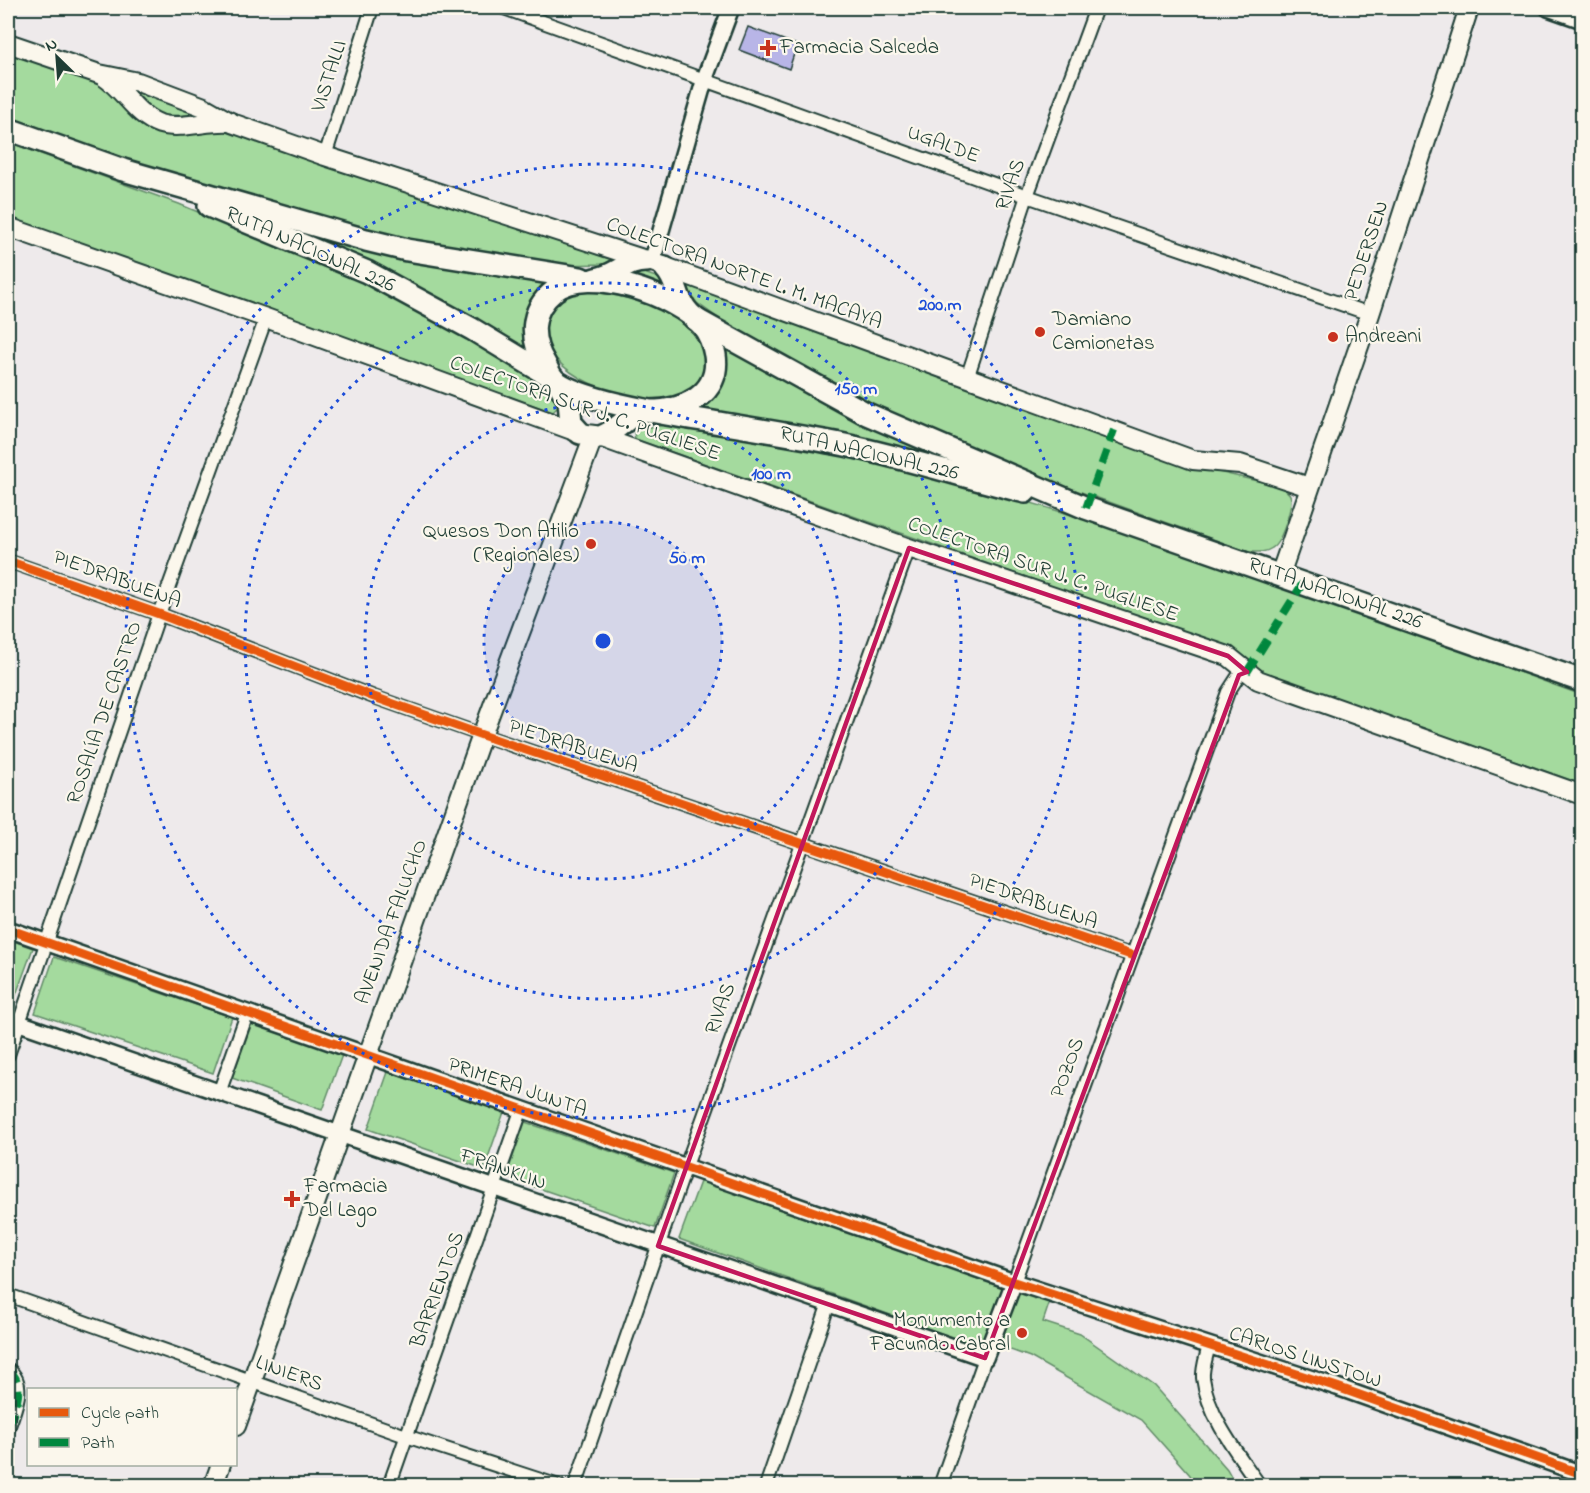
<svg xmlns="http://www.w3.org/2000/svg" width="1590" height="1493" viewBox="0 0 1590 1493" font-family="'Indie Flower',sans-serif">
	<rect width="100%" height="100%" fill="#eeeaeb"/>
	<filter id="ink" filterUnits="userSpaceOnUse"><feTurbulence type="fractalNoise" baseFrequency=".0167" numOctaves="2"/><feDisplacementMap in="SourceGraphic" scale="12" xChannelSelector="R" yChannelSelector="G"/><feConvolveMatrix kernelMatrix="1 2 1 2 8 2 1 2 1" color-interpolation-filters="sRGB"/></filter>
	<g filter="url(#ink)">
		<g fill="#a4da9e" stroke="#628c69" stroke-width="1.5">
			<polygon points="8,50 99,83 131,111 226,127 613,260 608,264 558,265 459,253 300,213 121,157 8,117"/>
			<path d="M 134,88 L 199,114 C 167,123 155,117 134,94 Z"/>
			<polygon points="8,142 179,204 400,297 550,387 558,400 558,407 553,412 547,410 8,220"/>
			<path d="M 258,217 L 549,280 C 529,304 520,323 527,354 Z"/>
			<polygon points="638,271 659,278 664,291 631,274"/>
			<path d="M 689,284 L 1192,466 L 1279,486 C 1284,489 1288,491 1290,495 C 1294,505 1281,543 1272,548 C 1265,553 1257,552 1249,552 L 1011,467 L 902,422 L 752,342 L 697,303 L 686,289 Z"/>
			<path d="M 583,291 C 620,294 663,303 692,331 C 723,361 697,401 657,401 C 618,400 527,369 548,316 C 554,300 567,294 583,291 Z"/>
			<path d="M 723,339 L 987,473 L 699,411 C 724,389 728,372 723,339 Z"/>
			<path d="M 669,425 C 754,432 836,452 918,472 C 1145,529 1363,616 1582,695 L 1582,784 L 1266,673 L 1224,647 L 635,439 L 634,432 L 639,428 Z"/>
			<polygon points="8,939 33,948 13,1003 8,1002"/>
			<polygon points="54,957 232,1017 213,1073 35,1013"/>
			<polygon points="252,1023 342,1055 322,1110 232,1078"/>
			<polygon points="388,1072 504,1112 484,1169 368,1129"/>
			<polygon points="525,1122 674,1173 655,1228 506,1177"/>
			<polygon points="701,1179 1004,1287 982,1348 679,1239"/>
			<polygon points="1017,1289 1050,1301 1043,1322 1080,1334 1154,1386 1227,1469 1236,1485 1195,1485 1190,1475 1141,1420 1030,1357 997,1345"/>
		</g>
		<polygon fill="#b8b5e7" stroke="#1f3d34" stroke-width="1.5" points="748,27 797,45 789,69 739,50"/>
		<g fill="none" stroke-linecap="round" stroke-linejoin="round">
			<defs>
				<g id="minor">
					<polyline points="504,8 1027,196 1370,314"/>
					<polyline points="325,156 372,8"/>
					<polyline points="967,378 1027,196 1096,8"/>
					<polyline points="8,561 159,614 374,697 482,735 1131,955"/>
					<polyline points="8,1055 159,614 266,318"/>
					<polyline points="219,1093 247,1014"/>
					<polyline points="1014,1282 1228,692 1239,675 1247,672"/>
					<polyline points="8,1295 406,1436 559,1486"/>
					<path d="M 1209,1345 C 1207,1355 1202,1368 1203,1378 C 1208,1417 1238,1454 1260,1486"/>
					<path d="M 8,1369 C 28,1385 14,1409 8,1429"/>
					<polyline points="389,1486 522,1108"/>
					<polyline points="575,1486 686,1166 909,548"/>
					<polyline points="766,1486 828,1306"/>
					<polyline points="940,1486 985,1358"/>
				</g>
				<g id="tertiary">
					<polyline points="1548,8 1582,20"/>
					<polyline points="652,262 705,78 731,8"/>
					<polyline points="8,929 1014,1282 1337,1387 1582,1474"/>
					<polyline points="8,1019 985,1358 1014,1282"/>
				</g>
				<g id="secondary">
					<polyline points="8,43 99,74 138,82 204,107 232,123 325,156 652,262 1193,460 1240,464 1309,487"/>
					<path d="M 103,76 C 124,89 136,116 160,124 C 180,130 209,120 231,122"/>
					<polyline points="8,227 266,318 580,433 594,435 909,548 1228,656 1258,680 1582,795"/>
					<polyline points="1280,575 1370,314 1469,8"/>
					<polyline points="236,1426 482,735 594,435"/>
					<polyline points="213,1486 221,1464"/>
				</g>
				<g id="trunk">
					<polyline points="8,129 123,170 366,240 407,250 581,278"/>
					<polyline points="209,206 367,272 472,329 551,377"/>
					<path d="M 665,268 C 678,280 675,299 689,313"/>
					<path d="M 595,279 C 615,277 626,260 647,261"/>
					<polyline points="695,319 867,414 1086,508 1582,681"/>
					<polyline points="559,384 569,401 571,423 580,433"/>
					<path d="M 650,411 C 683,411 721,395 715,355 C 713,344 710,335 703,326 C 677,296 588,263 554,291 C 529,311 530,339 545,364 C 548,370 551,378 557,382 C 580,398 634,408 661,413 C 722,424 784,433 845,445 C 906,458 965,477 1025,492"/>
					<path d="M 600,437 C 617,432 626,416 643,410"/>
				</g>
			</defs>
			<use href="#minor" stroke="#1f3d34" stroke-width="16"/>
			<use href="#tertiary" stroke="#1f3d34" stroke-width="20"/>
			<use href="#secondary" stroke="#1f3d34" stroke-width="22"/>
			<use href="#trunk" stroke="#1f3d34" stroke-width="26"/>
			<use href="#minor" stroke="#fbf7ec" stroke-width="12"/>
			<use href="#tertiary" stroke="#fbf7ec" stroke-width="15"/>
			<use href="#secondary" stroke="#fbf7ec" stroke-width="18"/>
			<use href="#trunk" stroke="#fbf7ec" stroke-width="21"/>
			<g stroke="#00873e" stroke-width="8" stroke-dasharray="15 8" stroke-linecap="butt">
				<polyline points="1086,508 1114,430"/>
				<polyline points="1247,672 1303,583"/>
				<path d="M 8,1369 C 28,1385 14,1409 8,1429"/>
			</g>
			<defs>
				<g id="cycleway">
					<polyline points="8,561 159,614 374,697 482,735 1131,955"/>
					<polyline points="8,929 1014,1282 1337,1387 1582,1474"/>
				</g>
			</defs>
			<use href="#cycleway" stroke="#fbf7ec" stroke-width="13"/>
			<use href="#cycleway" stroke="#e8590c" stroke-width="9"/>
		</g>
	</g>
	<path fill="none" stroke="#c2185b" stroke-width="4.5" stroke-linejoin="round" d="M 909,548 L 1228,656 L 1247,672 L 1239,675 L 985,1358 L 658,1246 Z"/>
	<circle cx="603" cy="641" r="119" fill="#1d4ed8" fill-opacity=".12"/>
	<g fill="none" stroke="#1d4ed8" stroke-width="3" stroke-dasharray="3 6">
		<circle cx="603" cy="641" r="119"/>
		<circle cx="603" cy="641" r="238"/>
		<circle cx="603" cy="641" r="358"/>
		<circle cx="603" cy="641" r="477"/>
	</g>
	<g fill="#c8321e" stroke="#fbf7ec" stroke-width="2">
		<path d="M765 39h6v6h6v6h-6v6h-6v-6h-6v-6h6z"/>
		<circle cx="1040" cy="332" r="6"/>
		<circle cx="1333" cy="337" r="6"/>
		<circle cx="591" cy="544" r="6"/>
		<path d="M289 1190h6v6h6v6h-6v6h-6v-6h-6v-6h6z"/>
		<circle cx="1022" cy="1333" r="6"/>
	</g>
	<g text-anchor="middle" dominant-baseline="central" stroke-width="4.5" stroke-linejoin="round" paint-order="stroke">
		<g font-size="21" fill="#1f3d34" stroke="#fbf7ec" text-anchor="start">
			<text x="780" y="48">Farmacia Salceda</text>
			<text x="1052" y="320">Damiano<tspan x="1052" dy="24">Camionetas</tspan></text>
			<text x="1345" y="337">Andreani</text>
			<text x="579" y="532" text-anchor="end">Quesos Don Atilio<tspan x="579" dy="24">(Regionales)</tspan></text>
			<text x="304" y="1187">Farmacia<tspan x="304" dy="24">Del Lago</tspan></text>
			<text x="1010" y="1321" text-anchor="end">Monumento a<tspan x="1010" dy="24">Facundo Cabral</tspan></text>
		</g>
		<g font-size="21" fill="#1f3d34" stroke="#fbf7ec">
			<text transform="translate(330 76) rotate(-72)">VISTALLI</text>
			<text transform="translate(943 145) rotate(20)">UGALDE</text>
			<text transform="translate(1011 185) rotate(-71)">RIVAS</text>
			<text transform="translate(310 250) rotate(24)">RUTA NACIONAL 226</text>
			<text transform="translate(1367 251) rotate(-72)">PEDERSEN</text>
			<text transform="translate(744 274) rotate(20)">COLECTORA NORTE L. M. MACAYA</text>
			<text transform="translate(585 409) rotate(19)">COLECTORA SUR J. C. PUGLIESE</text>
			<text transform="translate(869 454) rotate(13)">RUTA NACIONAL 226</text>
			<text transform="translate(1043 570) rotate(19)">COLECTORA SUR J. C. PUGLIESE</text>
			<text transform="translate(117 580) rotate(20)">PIEDRABUENA</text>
			<text transform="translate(1335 594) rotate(19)">RUTA NACIONAL 226</text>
			<text transform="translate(105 713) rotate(-71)">ROSALÍA DE CASTRO</text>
			<text transform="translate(573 747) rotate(18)">PIEDRABUENA</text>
			<text transform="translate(1033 902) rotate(19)">PIEDRABUENA</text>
			<text transform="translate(392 922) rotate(-70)">AVENIDA FALUCHO</text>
			<text transform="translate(721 1009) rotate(-70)">RIVAS</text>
			<text transform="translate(1068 1068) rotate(-70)">POZOS</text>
			<text transform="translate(517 1088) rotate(19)">PRIMERA JUNTA</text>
			<text transform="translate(503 1170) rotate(19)">FRANKLIN</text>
			<text transform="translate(438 1290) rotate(-70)">BARRIENTOS</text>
			<text transform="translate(1305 1358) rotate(18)">CARLOS LINSTOW</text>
			<text transform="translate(289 1374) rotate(20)">LINIERS</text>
		</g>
	</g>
	<circle cx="603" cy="641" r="9" fill="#1d4ed8" stroke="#fbf7ec" stroke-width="3"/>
	<g font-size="18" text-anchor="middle" font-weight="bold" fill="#1d4ed8" stroke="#fbf7ec" stroke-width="4.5" stroke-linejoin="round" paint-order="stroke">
		<text x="940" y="310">200 m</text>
		<text x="856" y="394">150 m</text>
		<text x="771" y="479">100 m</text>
		<text x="687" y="563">50 m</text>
	</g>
	<rect width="1590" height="1493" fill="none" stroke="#fbf7ec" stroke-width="30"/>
	<rect x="15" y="15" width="1560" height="1463" fill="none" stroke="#1f3d34" stroke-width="2" filter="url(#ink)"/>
	<rect x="27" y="1388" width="210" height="78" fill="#fbf7ec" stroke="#a3ada2" stroke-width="1.5"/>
	<rect x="39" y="1408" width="30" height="9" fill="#e8590c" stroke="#a3ada2" stroke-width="1.5"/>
	<text x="81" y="1418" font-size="18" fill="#1f3d34">Cycle path</text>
	<rect x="39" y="1438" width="30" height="9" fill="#00873e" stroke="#a3ada2" stroke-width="1.5"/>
	<text x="81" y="1448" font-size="18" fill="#1f3d34">Path</text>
	<g transform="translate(57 57) rotate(335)" stroke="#fbf7ec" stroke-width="4.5" paint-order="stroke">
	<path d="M0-4.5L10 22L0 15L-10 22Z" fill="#1f3d34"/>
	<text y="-9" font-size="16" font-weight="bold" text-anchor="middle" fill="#1f3d34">N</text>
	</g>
</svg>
